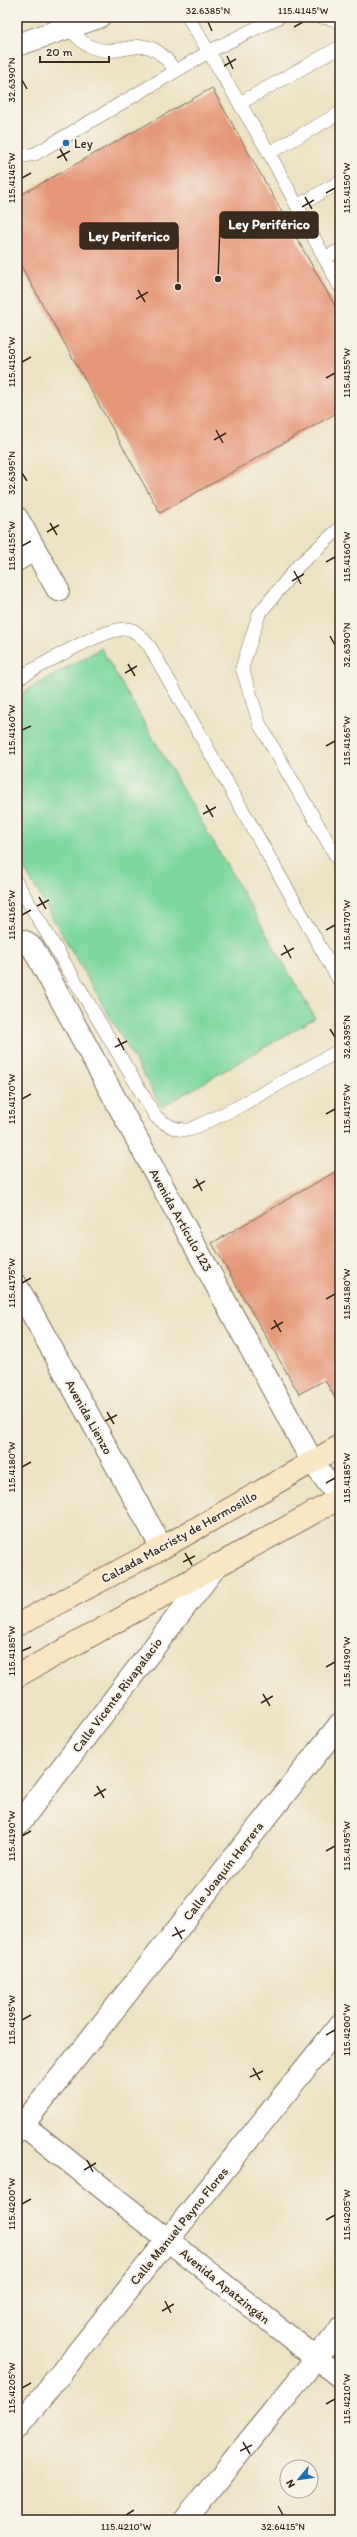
<svg xmlns="http://www.w3.org/2000/svg" width="357" height="2537" font-family="Itim,sans-serif">
<style>
.green{fill:#7ed79d;stroke:#5c805e}
.building{fill:#e59778}
.lines{fill:none;stroke-linecap:round;stroke-linejoin:round}
.lane-casing{stroke:#796b58;stroke-width:14}
.street-casing{stroke:#796b58;stroke-width:24}
.secondary-casing{stroke:#796b58;stroke-width:24}
.lane{stroke:#fff;stroke-width:13}
.street{stroke:#fff;stroke-width:22}
.secondary{stroke:#fbe6c4;stroke-width:22}
.ticks{fill:none;stroke:#3b2a1e;stroke-width:1.5}
.poi-dot{fill:#1f6fb2;stroke:#f7f3e8;stroke-width:1.5}
.labels{text-anchor:middle;dominant-baseline:central;stroke-width:3.5;stroke-linejoin:round;paint-order:stroke}
.poi-label{font-size:13px;fill:#3b2a1e;stroke:#f7f3e8;text-anchor:start}
.street-label{font-size:13px;fill:#3b2a1e;stroke:#f7f3e8}
.leader{fill:none;stroke:#3b2a1e;stroke-width:1.5}
.callout-dot{fill:#3b2a1e;stroke:#f7f3e8;stroke-width:1.5}
.callout{fill:#3b2a1e;stroke:#3b2a1e;stroke-width:1.5}
.callout-label{font-size:14px;text-anchor:middle;font-weight:bold;fill:#fff}
.neatline{fill:none;stroke:#3b2a1e;stroke-width:1.5}
.ticks-label{font-size:10px;text-anchor:middle;fill:#3b2a1e}
</style>
<rect width="100%" height="100%" fill="#f7f3e8"/>
<filter id="ink" filterUnits="userSpaceOnUse"><feTurbulence type="fractalNoise" baseFrequency=".025" numOctaves="2"/><feDisplacementMap in="SourceGraphic" scale="8" xChannelSelector="R" yChannelSelector="G"/><feConvolveMatrix kernelMatrix="1 2 1 2 8 2 1 2 1" color-interpolation-filters="sRGB"/></filter>
<filter id="wash" filterUnits="userSpaceOnUse"><feTurbulence type="fractalNoise" baseFrequency=".012" numOctaves="4" result="noise"/><feDisplacementMap in="SourceGraphic" scale="16" xChannelSelector="R" yChannelSelector="G"/><feGaussianBlur stdDeviation="0.9" result="paint"/><feColorMatrix in="noise" values="0 0 0 0 0 0 0 0 0 0 0 0 0 0 0 0 0 1.4 0 .05"/><feComposite in="paint" operator="in"/></filter>
<g filter="url(#wash)">
<rect width="100%" height="100%" fill="#ede3c4"/>
<polygon class="green" points="101,648 315,1018 162,1107 17,856 17,696"/>
<g id="blocks">
<g class="building">
<polygon points="212,88 340,315 340,411 160,513 17,259 17,197"/>
<polygon points="340,1169 340,1407 325,1380 299,1394 212,1243"/>
</g>
</g>
</g>
<g filter="url(#ink)">
<use href="#blocks" fill-opacity="0" stroke="#796b58" stroke-width="1"/>
<g class="lines">
<g class="lane-casing">
<g id="lane">
<polyline points="188,17 269,153 340,287"/>
<polyline points="321,17 334,19 340,23"/>
<path d="M68,28c7,6 14,15 21,18 37,17 55,-23 86,25"/>
<polyline points="240,103 340,47"/>
<polyline points="269,153 340,113"/>
<polyline points="17,157 35,154 210,51 279,17"/>
<polyline points="297,206 340,182"/>
<polyline points="324,258 340,250"/>
<polyline points="340,528 298,566 259,614 242,668 260,725 340,863"/>
<path d="M17,679c21,-11 95,-58 115,-49 7,3 13,12 18,17l190,335"/>
<path d="M17,883l139,234c10,8 21,14 33,13l47,-22 104,-58"/>
</g>
</g>
<g class="street-casing">
<g id="street">
<polyline points="17,45 99,17"/>
<polyline points="17,518 58,590"/>
<polyline points="17,560 34,550"/>
<polyline points="17,942 23,941 33,948 312,1461 340,1499"/>
<polyline points="17,1286 162,1548"/>
<polyline points="17,1826 217,1565"/>
<polyline points="17,2120 340,2377"/>
<polyline points="17,2132 340,1724"/>
<polyline points="17,2428 340,2025"/>
<polyline points="185,2520 340,2329"/>
</g>
</g>
<g class="secondary-casing">
<g id="secondary">
<polyline points="17,1625 162,1548 340,1446"/>
<polyline points="17,1676 340,1498"/>
</g>
</g>
<use href="#lane" class="lane"/>
<use href="#street" class="street"/>
<use href="#secondary" class="secondary"/>
</g>
</g>
<path class="ticks" d="M208,22l4,9M294,27l9,-5M227,56l6,13M224,66l12,-7M22,80l5,9M60,149l7,12M57,158l13,-7M22,178l9,-5M326,193l9,-5M305,197l7,12M302,207l12,-7M138,290l7,12M136,299l12,-7M22,362l9,-5M326,378l9,-5M216,430l7,13M214,440l12,-7M22,473l5,8M50,523l7,12M47,532l12,-7M22,546l9,-5M326,562l9,-5M294,571l7,13M292,581l12,-7M330,636l5,9M128,664l7,12M125,673l12,-7M22,730l9,-4M326,746l9,-5M206,805l7,12M203,814l13,-7M39,897l7,12M37,906l12,-6M22,915l9,-5M326,930l9,-5M284,945l7,13M281,955l13,-7M330,1029l5,8M118,1038l6,12M115,1047l12,-6M22,1099l9,-5M326,1114l9,-5M196,1179l6,12M193,1188l12,-7M22,1283l9,-5M326,1299l9,-5M274,1320l7,12M271,1329l12,-7M107,1412l7,12M105,1421l12,-6M22,1467l9,-5M326,1483l9,-5M185,1553l7,12M183,1562l12,-6M22,1651l9,-4M326,1667l9,-5M263,1694l7,12M261,1703l12,-7M97,1786l7,12M94,1796l12,-7M22,1836l9,-5M326,1851l9,-5M175,1927l7,12M172,1936l13,-6M22,2020l9,-5M326,2035l9,-5M253,2068l7,12M250,2077l13,-6M87,2160l6,12M84,2170l12,-7M22,2204l9,-5M326,2220l9,-5M165,2301l6,12M162,2311l12,-7M22,2388l9,-5M326,2404l9,-5M243,2442l7,12M240,2451l12,-6M278,2506l5,9M126,2515l8,-5"/>
<circle class="poi-dot" cx="66" cy="143" r="4"/>
<g class="labels">
<g class="poi-label">
<text x="74" y="143">Ley</text>
</g>
<g class="street-label">
<text transform="translate(181 1220) rotate(61)">Avenida Artículo 123</text>
<text transform="translate(89 1417) rotate(61)">Avenida Lienzo</text>
<text transform="translate(179 1537) rotate(-29)">Calzada Macristy de Hermosillo</text>
<text transform="translate(117 1695) rotate(-53)">Calle Vicente Rivapalacio</text>
<text transform="translate(223 1871) rotate(-52)">Calle Joaquín Herrera</text>
<text transform="translate(179 2226) rotate(-51)">Calle Manuel Payno Flores</text>
<text transform="translate(225 2286) rotate(39)">Avenida Apatzingán</text>
</g>
</g>
<path class="leader" d="M218 279L220 225M178 287L178 236"/>
<g class="callout-dot">
<circle cx="218" cy="279" r="4"/>
<circle cx="178" cy="287" r="4"/>
</g>
<g class="callout">
<rect x="220" y="212" width="98" height="26" rx="4"/>
<rect x="80" y="223" width="98" height="26" rx="4"/>
</g>
<g class="callout-label">
<text x="269" y="229">Ley Periférico</text>
<text x="129" y="241">Ley Periferico</text>
</g>
<rect width="357" height="2537" fill="none" stroke="#f7f3e8" stroke-width="44"/>
<g transform="translate(299 2479) rotate(241)"><circle r="19" fill="#f7f3e8" stroke="#aca397"/>
<path d="M0-3L7 15L0 10L-7 15Z" fill="#1f6fb2"/>
<text y="-6" font-size="11" font-weight="bold" text-anchor="middle" fill="#3b2a1e">N</text>
</g>
<path d="M40 56v6h69v-6" fill="none" stroke="#3b2a1e" stroke-width="2"/>
<text x="46" y="56" font-size="12" fill="#3b2a1e" stroke="#f7f3e8" stroke-width="3" paint-order="stroke">20 m</text>
<rect x="22" y="22" width="313" height="2493" class="neatline"/>
<g class="ticks-label">
<text x="208" y="14">32.6385°N</text>
<text x="303" y="14">115.4145°W</text>
<text transform="translate(11 80) rotate(-90)" y="4">32.6390°N</text>
<text transform="translate(11 178) rotate(-90)" y="4">115.4145°W</text>
<text transform="translate(346 188) rotate(-90)" y="4">115.4150°W</text>
<text transform="translate(11 362) rotate(-90)" y="4">115.4150°W</text>
<text transform="translate(346 373) rotate(-90)" y="4">115.4155°W</text>
<text transform="translate(11 473) rotate(-90)" y="4">32.6395°N</text>
<text transform="translate(11 546) rotate(-90)" y="4">115.4155°W</text>
<text transform="translate(346 557) rotate(-90)" y="4">115.4160°W</text>
<text transform="translate(346 645) rotate(-90)" y="4">32.6390°N</text>
<text transform="translate(11 730) rotate(-90)" y="4">115.4160°W</text>
<text transform="translate(346 741) rotate(-90)" y="4">115.4165°W</text>
<text transform="translate(11 915) rotate(-90)" y="4">115.4165°W</text>
<text transform="translate(346 925) rotate(-90)" y="4">115.4170°W</text>
<text transform="translate(346 1037) rotate(-90)" y="4">32.6395°N</text>
<text transform="translate(11 1099) rotate(-90)" y="4">115.4170°W</text>
<text transform="translate(346 1109) rotate(-90)" y="4">115.4175°W</text>
<text transform="translate(11 1283) rotate(-90)" y="4">115.4175°W</text>
<text transform="translate(346 1294) rotate(-90)" y="4">115.4180°W</text>
<text transform="translate(11 1467) rotate(-90)" y="4">115.4180°W</text>
<text transform="translate(346 1478) rotate(-90)" y="4">115.4185°W</text>
<text transform="translate(11 1651) rotate(-90)" y="4">115.4185°W</text>
<text transform="translate(346 1662) rotate(-90)" y="4">115.4190°W</text>
<text transform="translate(11 1836) rotate(-90)" y="4">115.4190°W</text>
<text transform="translate(346 1846) rotate(-90)" y="4">115.4195°W</text>
<text transform="translate(11 2020) rotate(-90)" y="4">115.4195°W</text>
<text transform="translate(346 2030) rotate(-90)" y="4">115.4200°W</text>
<text transform="translate(11 2204) rotate(-90)" y="4">115.4200°W</text>
<text transform="translate(346 2215) rotate(-90)" y="4">115.4205°W</text>
<text transform="translate(11 2388) rotate(-90)" y="4">115.4205°W</text>
<text transform="translate(346 2399) rotate(-90)" y="4">115.4210°W</text>
<text x="126" y="2530">115.4210°W</text>
<text x="283" y="2530">32.6415°N</text>
</g>
</svg>
